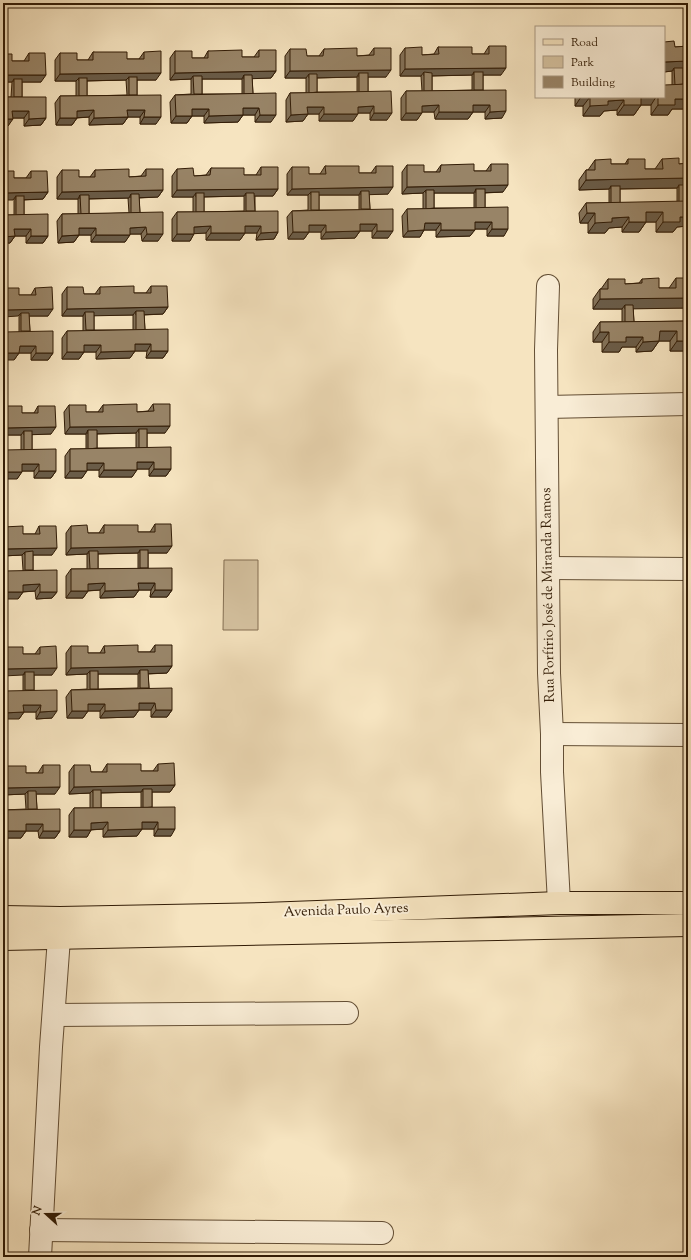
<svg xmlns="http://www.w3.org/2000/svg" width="691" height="1260" font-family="'Sorts Mill Goudy',serif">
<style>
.green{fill:#d5c2a0;stroke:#846f53}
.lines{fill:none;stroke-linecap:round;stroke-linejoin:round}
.minor-casing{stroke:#634e34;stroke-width:24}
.major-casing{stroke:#321c06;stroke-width:24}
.minor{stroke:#f9edd6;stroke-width:22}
.major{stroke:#f6e4c0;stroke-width:22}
.wall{fill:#837259;stroke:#321c06;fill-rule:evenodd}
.shaded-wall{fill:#6a5c48;stroke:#321c06}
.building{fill:#988467;stroke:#321c06}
.labels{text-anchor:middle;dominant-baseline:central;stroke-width:4;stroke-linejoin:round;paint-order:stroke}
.street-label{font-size:14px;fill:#321c06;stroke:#f9edd6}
</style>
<rect width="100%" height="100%" fill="#f6e4c0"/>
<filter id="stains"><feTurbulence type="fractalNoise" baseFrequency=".005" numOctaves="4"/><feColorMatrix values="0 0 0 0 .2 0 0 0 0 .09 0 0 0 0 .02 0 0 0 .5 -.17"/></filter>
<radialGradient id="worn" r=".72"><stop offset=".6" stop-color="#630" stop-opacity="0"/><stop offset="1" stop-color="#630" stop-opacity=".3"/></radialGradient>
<polygon class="green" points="224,560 258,560 258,630 223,630"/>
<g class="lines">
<g class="minor-casing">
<g id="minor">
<polyline points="548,286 546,350 549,673 552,734 552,772 559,903"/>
<polyline points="547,407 688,404"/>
<polyline points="549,568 688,569"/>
<polyline points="552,734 688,735"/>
<polyline points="54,1015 347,1013"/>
<polyline points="41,1230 382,1233"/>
<polyline points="40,1257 51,1047 59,938"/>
</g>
</g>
<g class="major-casing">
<g id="major">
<polyline points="3,917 60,918 264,914 559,903 688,903"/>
<polyline points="3,939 688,925"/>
</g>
</g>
<use href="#minor" class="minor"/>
<use href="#major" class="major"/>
</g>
<g class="wall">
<polygon points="664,42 675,47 688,46 688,71 683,71 683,84 688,84 688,114 685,114 685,109 672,109 668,115 651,115 651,105 641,105 634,115 617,115 617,110 604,111 600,116 583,116 583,106 575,106 575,97 664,97 672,85 672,71 664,72"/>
<path d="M489,46l12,29h-18v15l19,28 -17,1v-7h-12l-5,7h-33l-1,-7h-12l-5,8h-16v-22l5,-7h16l-1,-15h-21v-21l5,-7 17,7 12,-1 4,-7 34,7h12zM472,75v15l-40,1v-15z"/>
<path d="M374,48l12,29h-18v15l19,28h-17v-7h-12l-5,8h-34v-7h-11l-5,7 -17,1v-22l4,-7h16v-15h-21v-22l5,-7 17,7h12l5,-7 33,7 12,-1zM357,77v15h-40v-14z"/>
<path d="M259,50l17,21 -5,7h-19l1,16 18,28h-16v-7h-12l-5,7 -34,1v-7h-12l-5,7h-16l-1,-21 5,-7 16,-1v-15l-21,1v-22l5,-7 17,7h12l4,-7 34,6h12zM202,79h40v15h-40z"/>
<path d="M93,52l34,7h12l5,-7 12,28h-19v15l19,29h-16v-7h-12l-5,7 -34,1v-8l-12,1 -5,7h-16l-1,-22 5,-7h16v-15h-21v-21l5,-7 17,7h11zM126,80l1,15 -40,1v-15z"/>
<polygon points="29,53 41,82 22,82 22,97 46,118 41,125 24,126 24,118 12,118 8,126 3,126 3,97 11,97 12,82 3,82 3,54 12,61 24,61"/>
<path d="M628,159l17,10h10l7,-10 17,5 9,-1v63l-11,1 -4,5h-17v-10h-10l-7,10h-17v-5l-13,1 -4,5h-17v-10h-8l-1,-10 7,-10h23v-14l-30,1v-10l7,-10h2l7,-10 16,4h14zM677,188v14l-57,1v-14z"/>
<path d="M491,164l12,28 -18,1v15l19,28h-17v-7h-12l-5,7 -34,1v-7h-12l-4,7h-17l-1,-21 5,-7h16v-16l-21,1v-22l5,-7 17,7h12l5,-7 33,6h12zM434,193h40v15h-40z"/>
<path d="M325,166l34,7h12l5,-7 12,28h-19l1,15 18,29h-16v-7h-12l-5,7 -34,1v-7h-12l-5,7h-16l-1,-22 5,-6 16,-1v-15h-21v-21l5,-7 17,7h11zM319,195h40v15h-40z"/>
<path d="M261,167l17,22 -5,7h-18v15l23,21 -4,7 -18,1 1,-7h-12l-5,7h-34v-7h-12l-4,8h-18v-22l5,-7h16v-15h-21v-21l5,-7 17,7 12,-1 5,-7 33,7h12zM244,196v15l-40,1v-15z"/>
<path d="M146,169l17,21 -5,7 -19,1 1,15 18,28h-16l-1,-7h-11l-5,8h-34v-7h-12l-5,7 -16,1 -1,-22 5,-7h16v-15h-21v-22l5,-7 17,7h11l5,-7 34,7 12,-1zM128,198l1,15 -40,1v-15z"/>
<polygon points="31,171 48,192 43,199 24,200 24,215 48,236 43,243 26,243 26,236 15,236 10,243 3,243 3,215 14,215 14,178 26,178"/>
<polygon points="676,278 688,308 633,308 634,322 688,321 686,351 670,351 670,341 659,341 652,351 636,352 636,347 622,347 619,352 602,352 602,342 593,342 593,332 600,322 622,322 622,309 593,309 593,299 600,289 601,289 608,279 625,284 639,283 642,279 659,288 669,288"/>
<path d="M151,286l17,21 -5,7 -19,1 1,15 23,21 -5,7h-17l1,-7h-12l-5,7 -34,1v-7h-12l-5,7h-17v-21l5,-7h16v-15h-21v-22l5,-7 17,7h11l5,-7 34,6h12zM94,315h39v15h-39z"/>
<polygon points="35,288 48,316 29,316 30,331 53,353 48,360 31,360 31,353 19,353 14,360 19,331 19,295 31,295"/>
<path d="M153,404l12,29h-18v15l24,21 -5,7h-17v-7h-12l-5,8h-33v-7h-12l-5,8h-17v-22l5,-7h16v-15h-21l-1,-22 5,-7 17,7h12l5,-7 34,7 11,-1zM136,433v15h-39v-14z"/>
<polygon points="38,406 51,434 32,434 32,450 56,471 51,478 34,478 34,471 22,471 17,479 21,450 21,435 3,435 22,413 34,413"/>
<path d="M155,524l12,29h-19v15l24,22 -5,7h-17l1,-7h-12l-5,7 -34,1v-8l-12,1 -5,7h-17v-22l5,-7h16v-15l-21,1v-22l5,-7 17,7h11l5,-8 34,7h12zM138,553v16h-40v-15z"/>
<polygon points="39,526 52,555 33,555 33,570 57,592 52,598 36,599 35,591 23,592 18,599 23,570 22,555 3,556 3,527 23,534 35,534"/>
<path d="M155,645l17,21 -5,7 -19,1 1,14 23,22 -5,7h-16v-7h-12l-5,7 -34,1v-7h-12l-5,7h-16l-1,-21 5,-7 16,-1v-15l-21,1v-22l5,-7 17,7h12l4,-7 34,6h12zM98,674h40v14l-40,1z"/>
<polygon points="40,647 52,675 34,675 34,690 52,718 36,719 36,712 24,712 19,719 23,690 23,654 35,654"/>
<path d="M107,764l34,7h12l5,-7 17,21 -5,7h-18v15l19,29h-17v-7h-12l-5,7 -34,1v-8l-12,1 -4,7h-18v-22l5,-7h16v-15l-21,1v-22l5,-7 17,7h11zM141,792v16h-40v-15z"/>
<polygon points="43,765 55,794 36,794 37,809 60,831 55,838 39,838 38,831 26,831 21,838 3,838 3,810 26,809 25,794 3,795 3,766 26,773 38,773"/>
</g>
<g class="shaded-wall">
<polygon points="3,3 10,3 8,6 3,6"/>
<polygon points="26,3 43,3 41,6 24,6"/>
<polygon points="57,3 74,3 72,5 55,5"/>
<polygon points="91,3 124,3 123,4 89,5"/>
<polygon points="140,3 157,3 156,4 139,4"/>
<polygon points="688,61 688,71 674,71 674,68 672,71 664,72 664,62"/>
<polygon points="506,68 501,75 474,75 474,72 472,75 424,76 424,72 421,76 400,76 405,69"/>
<polygon points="391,70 386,77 359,77 359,73 357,77 309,78 309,74 306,78 285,78 290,71"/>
<polygon points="276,71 271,78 244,79 244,75 242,79 194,79 193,76 191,79 170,80 175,73"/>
<polygon points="161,73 156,80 129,80 129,77 126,80 79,81 79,78 76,81 55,81 60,74"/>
<polygon points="3,75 46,75 41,82 14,82 14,79 12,82 3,82"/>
<polygon points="581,97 590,97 583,106 575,106"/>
<polygon points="640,97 656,97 651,105 641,105 634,115 617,115 624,105"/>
<polygon points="675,99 688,99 688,105 685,109 672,109 668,115 651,115 658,105"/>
<polygon points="624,100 617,110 604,111 600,116 583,116 590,106 608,101"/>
<polygon points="439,105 434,112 418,112 422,106"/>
<polygon points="473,105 490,105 485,112 468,112"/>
<polygon points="374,106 370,113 353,113 358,107"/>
<polygon points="307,107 324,107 319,114 302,114"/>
<polygon points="243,108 259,108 255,115 238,115"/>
<polygon points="192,109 209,109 204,116 187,116"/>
<polygon points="94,110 89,117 72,118 77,111"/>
<polygon points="127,110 145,110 140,117 123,117"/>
<polygon points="688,110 688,114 685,114"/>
<polygon points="12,111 29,111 24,118 7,118"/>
<polygon points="506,111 502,118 485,119 490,112"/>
<polygon points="439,112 473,112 468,119 435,119"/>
<polygon points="374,113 392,113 387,120 370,120"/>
<polygon points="406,113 422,113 417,120 401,120"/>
<polygon points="308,114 303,121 286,122 291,115"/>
<polygon points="324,114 358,114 353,121 319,121"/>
<polygon points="243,115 238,122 204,123 209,116"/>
<polygon points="260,115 276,115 271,122 255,122"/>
<polygon points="176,116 192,116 187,123 171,123"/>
<polygon points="128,117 123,124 89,125 94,118"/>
<polygon points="144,117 161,117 156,124 140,124"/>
<polygon points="46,118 41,125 24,126 29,119"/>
<polygon points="60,118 77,118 72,125 56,125"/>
<polygon points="3,119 13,119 8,126 3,126"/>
<polygon points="688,178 688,188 679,188 679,185 677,188 611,189 611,186 609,189 579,190 586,180"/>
<polygon points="508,185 503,192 476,193 476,189 474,193 426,193 426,190 423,193 402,194 407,187"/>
<polygon points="393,187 388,194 361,195 361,191 359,195 311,195 311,192 308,195 287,195 292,189"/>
<polygon points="278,189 273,196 246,196 246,193 244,196 196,197 196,193 193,197 172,197 177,190"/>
<polygon points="163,190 158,197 131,198 131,194 129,198 80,199 80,195 78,199 57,199 62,192"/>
<polygon points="48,192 43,199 16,200 16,196 13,200 3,200 3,193"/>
<polygon points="646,212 663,212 656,222 639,222"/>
<polygon points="587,213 595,213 588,223 580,223"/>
<polygon points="629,217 622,227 609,228 605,233 588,233 595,223 612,218"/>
<polygon points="680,217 688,217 688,226 677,227 673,232 656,232 663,222"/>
<polygon points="475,222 492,222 487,229 470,229"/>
<polygon points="629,222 646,222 639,232 622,232"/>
<polygon points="425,223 441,223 436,230 420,230"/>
<polygon points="360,224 377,224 372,231 355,231"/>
<polygon points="309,225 326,225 321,232 305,232"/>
<polygon points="211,226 206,233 189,234 194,227"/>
<polygon points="245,226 261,226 257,233 240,233"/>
<polygon points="146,227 141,234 125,234 130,228"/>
<polygon points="79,228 96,228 91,235 74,235"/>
<polygon points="14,229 31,229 26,236 9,236"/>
<polygon points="492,229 508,229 504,236 487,236"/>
<polygon points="424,230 420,237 403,237 408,231"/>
<polygon points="441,230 475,230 470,236 436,237"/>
<polygon points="360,231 355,238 321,239 326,232"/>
<polygon points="377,231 393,231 388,238 372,238"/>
<polygon points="278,232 274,239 256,240 261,233"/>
<polygon points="293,232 309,232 304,239 288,239"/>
<polygon points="211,233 245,233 240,240 206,240"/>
<polygon points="147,234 163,234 158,241 142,241"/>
<polygon points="177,234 194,234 190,241 172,241"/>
<polygon points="79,235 74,242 58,243 62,236"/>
<polygon points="96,235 130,235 125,242 91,242"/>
<polygon points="15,236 10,243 3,243 3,237"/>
<polygon points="31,236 48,236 43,243 26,243"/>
<polygon points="688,298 688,308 625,309 625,305 622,309 593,309 600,299"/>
<polygon points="168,307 163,314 136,315 136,311 133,315 86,316 85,312 83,316 62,316 67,309"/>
<polygon points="53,309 48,316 21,316 21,313 18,316 3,317 3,310"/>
<polygon points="660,331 677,331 670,341 653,341"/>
<polygon points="600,332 609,332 602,342 593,342"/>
<polygon points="626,337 643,337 636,347 622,347 619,352 602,352 609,342"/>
<polygon points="659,341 652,351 636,352 643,342"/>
<polygon points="677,341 688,341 688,348 686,351 670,351"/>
<polygon points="135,344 151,344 147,351 130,351"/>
<polygon points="84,345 101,345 96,352 79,352"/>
<polygon points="20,346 36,346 31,353 15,353"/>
<polygon points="135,351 130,358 96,359 101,352"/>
<polygon points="151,351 168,351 163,358 146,358"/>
<polygon points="67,352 84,352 79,359 62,359"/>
<polygon points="3,353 19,353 14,360 3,360"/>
<polygon points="36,353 53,353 48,360 31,360"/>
<polygon points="170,426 165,433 139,433 139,429 136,433 88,434 88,430 86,434 65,434 70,427"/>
<polygon points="56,427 51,434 24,435 24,431 21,435 3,435 3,428"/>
<polygon points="137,462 154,462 149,469 132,469"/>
<polygon points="87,463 104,463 99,470 82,470"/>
<polygon points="22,464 39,464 34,471 17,471"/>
<polygon points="154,469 171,469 166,476 149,476"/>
<polygon points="104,470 137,470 132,477 99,477"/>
<polygon points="39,471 56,471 51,478 34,478"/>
<polygon points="70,471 87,471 82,478 65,478"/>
<polygon points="3,472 22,472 17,479 3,479"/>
<polygon points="172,546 167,553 140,553 140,550 138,553 89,554 89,551 87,554 66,555 71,548"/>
<polygon points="57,548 52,555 25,555 25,552 22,555 3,556 3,549"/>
<polygon points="105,583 100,590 83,591 88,584"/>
<polygon points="138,583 155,583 151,590 133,590"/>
<polygon points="40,584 35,591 19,592 23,585"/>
<polygon points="139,590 134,597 100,598 105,591"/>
<polygon points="155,590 172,590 167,597 150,597"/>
<polygon points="71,591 88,591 83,598 66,598"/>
<polygon points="3,592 23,592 18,599 3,599"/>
<polygon points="40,592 57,592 52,598 36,599"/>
<polygon points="172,666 167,673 140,674 140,670 138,674 90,674 90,671 87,674 66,675 71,668"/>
<polygon points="57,668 52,675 25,675 25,672 23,675 3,676 3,669"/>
<polygon points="139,703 155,703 151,710 134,710"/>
<polygon points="88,704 105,704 100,711 84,711"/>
<polygon points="23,705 41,705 36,712 19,712"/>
<polygon points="139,710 134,717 100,718 105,711"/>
<polygon points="156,710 172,710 167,717 151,717"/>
<polygon points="57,711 52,718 36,719 40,712"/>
<polygon points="72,711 88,711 83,718 67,718"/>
<polygon points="24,712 19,719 3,719 3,713"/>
<polygon points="175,785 170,792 143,792 143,789 141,792 93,793 93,790 90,793 69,794 74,787"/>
<polygon points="60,787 55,794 28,794 28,791 25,794 3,795 3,788"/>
<polygon points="108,822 103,829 86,830 91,823"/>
<polygon points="142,822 158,822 154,829 137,829"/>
<polygon points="26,824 43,824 38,831 22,831"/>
<polygon points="142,829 137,836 103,837 108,830"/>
<polygon points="158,829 175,829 171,836 154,836"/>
<polygon points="74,830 91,830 87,837 69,837"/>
<polygon points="3,831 26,831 21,838 3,838"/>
<polygon points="43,831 60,831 55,838 39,838"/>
</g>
<g class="building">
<polygon points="674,41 675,47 688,46 688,61 664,62 664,42"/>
<polygon points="489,46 506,46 506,68 405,69 405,48 422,47 422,55 439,54 438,47 472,47 472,54 489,54"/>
<polygon points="357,48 357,56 374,55 374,48 391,48 391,70 290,71 290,49 306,49 307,56 323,56 324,49"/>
<polygon points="242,50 242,57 259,57 259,50 276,50 276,71 175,73 175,51 192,51 192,58 208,58 208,51"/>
<polygon points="161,51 161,73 60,74 60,53 77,53 77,60 93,60 93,52 127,52 127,59 144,59 144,52"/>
<polygon points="29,53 45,53 46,75 3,75 3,54 12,54 12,61 29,61"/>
<polygon points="674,68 683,68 683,84 675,85"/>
<polygon points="424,72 432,73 432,91 424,91"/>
<rect x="474" y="72" width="9" height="18"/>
<rect x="359" y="73" width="9" height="19"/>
<polygon points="309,74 317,74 317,92 309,93"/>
<polygon points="244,75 252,75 253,94 244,94"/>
<polygon points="193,76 202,76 202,94 194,94"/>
<rect x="129" y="77" width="8" height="18"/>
<rect x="79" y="78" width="8" height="18"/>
<rect x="14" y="79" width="8" height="18"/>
<polygon points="688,84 688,99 675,99 675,105 658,105 658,97 664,97 664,85"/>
<polygon points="506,90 506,111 490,112 490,105 473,105 473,112 439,112 439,105 422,106 422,113 406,113 406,91"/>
<polygon points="391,91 392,113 374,113 374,106 358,107 358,114 324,114 324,107 307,107 308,114 291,115 290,93"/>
<polygon points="276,93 276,115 260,115 259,108 243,108 243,115 209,116 209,109 192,109 192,116 176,116 175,95"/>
<polygon points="161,95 161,117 144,117 145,110 127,110 128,117 94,118 94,110 77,111 77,118 60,118 60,96"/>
<polygon points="3,97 46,97 46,118 29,119 29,111 12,111 13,119 3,119"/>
<polygon points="590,97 641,97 641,105 624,105 624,100 608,101 608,105 590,106"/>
<polygon points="679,158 679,164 688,163 688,178 586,180 586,170 595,170 595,160 611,159 611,164 628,164 628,159 645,159 645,169 663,169 662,159"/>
<polygon points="474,164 474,171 491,171 491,164 508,164 508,185 407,187 407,165 424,165 424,172 440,172 441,165"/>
<polygon points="325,166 359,166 359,173 376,173 376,166 393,166 393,187 292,189 292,167 309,167 309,174 326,174"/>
<polygon points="261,167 278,167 278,189 177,190 177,169 193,168 194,176 210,175 211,168 244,168 244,175 261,175"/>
<polygon points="129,169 129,177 146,176 146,169 163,169 163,190 62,192 62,170 79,170 79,177 95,177 95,170"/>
<polygon points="3,171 14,171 14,178 31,178 31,171 47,171 48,192 3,193"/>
<rect x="679" y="185" width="9" height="17"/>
<rect x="611" y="186" width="9" height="17"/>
<rect x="476" y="189" width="9" height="19"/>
<polygon points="426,190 434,190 434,208 426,209"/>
<polygon points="361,191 369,191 370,209 361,209"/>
<rect x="311" y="192" width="8" height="18"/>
<rect x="196" y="193" width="8" height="19"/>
<polygon points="246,193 254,193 255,211 246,211"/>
<polygon points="131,194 139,194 140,213 131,213"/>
<polygon points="80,195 89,195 89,214 81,214"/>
<rect x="16" y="196" width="8" height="19"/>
<polygon points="688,201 688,217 680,217 680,222 663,222 663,212 646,212 646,222 629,222 629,217 612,218 612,222 595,223 595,213 587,213 586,203"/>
<polygon points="508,207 508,229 492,229 492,222 475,222 475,230 441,230 441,223 425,223 424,230 408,231 407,209"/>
<polygon points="393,209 393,231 377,231 377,224 360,224 360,231 326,232 326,225 309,225 309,232 293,232 292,211"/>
<polygon points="278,211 278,232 261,233 261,226 245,226 245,233 211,233 211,226 194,227 194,234 177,234 177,212"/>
<polygon points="163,212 163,234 147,234 146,227 130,228 130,235 96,235 96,228 79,228 79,235 62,236 62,214"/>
<polygon points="48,214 48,236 31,236 31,229 14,229 15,236 3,237 3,215"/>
<polygon points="659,278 659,288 676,288 676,278 688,278 688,298 600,299 600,289 608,289 608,279 625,279 625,284 642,283 642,279"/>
<polygon points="134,286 134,293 151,293 151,286 167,286 168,307 67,309 67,287 83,287 84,294 100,294 100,287"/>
<polygon points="52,287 53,309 3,310 3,288 19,288 19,295 36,295 35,288"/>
<polygon points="625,305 633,305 634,322 625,322"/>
<polygon points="136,311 144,311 145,330 136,330"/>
<polygon points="85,312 94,312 94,330 86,330"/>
<polygon points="21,313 29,313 30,331 21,331"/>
<polygon points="688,321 688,341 677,341 677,331 660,331 659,341 643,342 643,337 626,337 626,342 609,342 609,332 600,332 600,322"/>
<polygon points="168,329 168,351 151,351 151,344 135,344 135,351 101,352 101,345 84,345 84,352 67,352 67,331"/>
<polygon points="53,331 53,353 36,353 36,346 20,346 19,353 3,353 3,332"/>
<polygon points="137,404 137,412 154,411 153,404 170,404 170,426 70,427 69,405 86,405 86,412 103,412 103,405"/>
<polygon points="3,406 22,406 22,413 38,413 38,406 55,406 56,427 3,428"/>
<rect x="139" y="429" width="8" height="19"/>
<polygon points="88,430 97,430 97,448 88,449"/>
<rect x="24" y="431" width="8" height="19"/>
<polygon points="171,447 171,469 154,469 154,462 137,462 137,470 104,470 104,463 87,463 87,471 70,471 70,449"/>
<polygon points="56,449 56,471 39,471 39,464 22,464 22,472 3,472 3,450"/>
<polygon points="155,524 171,524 172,546 71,548 71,526 87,525 88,533 104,533 104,525 138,525 138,532 155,532"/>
<polygon points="23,526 23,534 40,534 39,526 56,526 57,548 3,549 3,527"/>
<rect x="140" y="550" width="8" height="18"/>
<polygon points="33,551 33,570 25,570 25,552"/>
<polygon points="89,551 98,551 98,569 90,569"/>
<polygon points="172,568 172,590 155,590 155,583 138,583 139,590 105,591 105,583 88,584 88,591 71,591 71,569"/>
<polygon points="57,570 57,592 40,592 40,584 23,585 23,592 3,592 3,571"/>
<polygon points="138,645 138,652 155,652 155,645 172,645 172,666 71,668 71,646 88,646 88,653 105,653 104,646"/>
<polygon points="56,646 57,668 3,669 3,647 23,647 23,654 40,654 40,647"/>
<polygon points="140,670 148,670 149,688 140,688"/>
<rect x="90" y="671" width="8" height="18"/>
<rect x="25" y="672" width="9" height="18"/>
<polygon points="172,688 172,710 156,710 155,703 139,703 139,710 105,711 105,704 88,704 88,711 72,711 71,690"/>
<polygon points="57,690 57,711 40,712 41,705 23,705 24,712 3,713 3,691"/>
<polygon points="174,763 175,785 74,787 74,765 90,765 91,772 107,772 107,764 141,764 141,771 158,771 158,764"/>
<polygon points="43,765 60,765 60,787 3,788 3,766 26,766 26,773 43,773"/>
<polygon points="143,789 152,789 152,807 143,808"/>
<rect x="93" y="790" width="8" height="18"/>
<polygon points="28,791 36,791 37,809 28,809"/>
<polygon points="175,807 175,829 158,829 158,822 142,822 142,829 108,830 108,822 91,823 91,830 74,830 74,808"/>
<polygon points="60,809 60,831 43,831 43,824 26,824 26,831 3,831 3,810"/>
</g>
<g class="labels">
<g class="street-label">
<text transform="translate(549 595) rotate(-91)">Rua Porfírio José de Miranda Ramos</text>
<text transform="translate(346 911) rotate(-2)">Avenida Paulo Ayres</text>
</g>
</g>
<rect width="691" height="1260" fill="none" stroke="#f6e4c0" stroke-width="16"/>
<rect x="4" y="4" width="683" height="1252" fill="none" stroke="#321c06" stroke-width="2"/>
<rect x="8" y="8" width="675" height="1244" fill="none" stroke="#321c06"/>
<rect x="535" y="26" width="130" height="72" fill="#f9edd6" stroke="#a99983"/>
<rect x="543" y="39" width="20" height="6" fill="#f6e4c0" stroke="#a99983"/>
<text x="571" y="46" font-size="12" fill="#321c06">Road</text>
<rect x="543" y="56" width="20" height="12" fill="#d5c2a0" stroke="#a99983"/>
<text x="571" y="66" font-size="12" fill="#321c06">Park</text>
<rect x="543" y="76" width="20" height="12" fill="#988467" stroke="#a99983"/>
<text x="571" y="86" font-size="12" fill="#321c06">Building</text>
<g transform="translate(46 1214) rotate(291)" stroke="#f9edd6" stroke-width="3" paint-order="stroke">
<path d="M0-3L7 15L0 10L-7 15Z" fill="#321c06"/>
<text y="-6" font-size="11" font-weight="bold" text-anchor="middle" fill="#321c06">N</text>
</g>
<rect width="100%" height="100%" filter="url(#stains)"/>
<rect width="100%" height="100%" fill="url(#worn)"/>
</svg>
